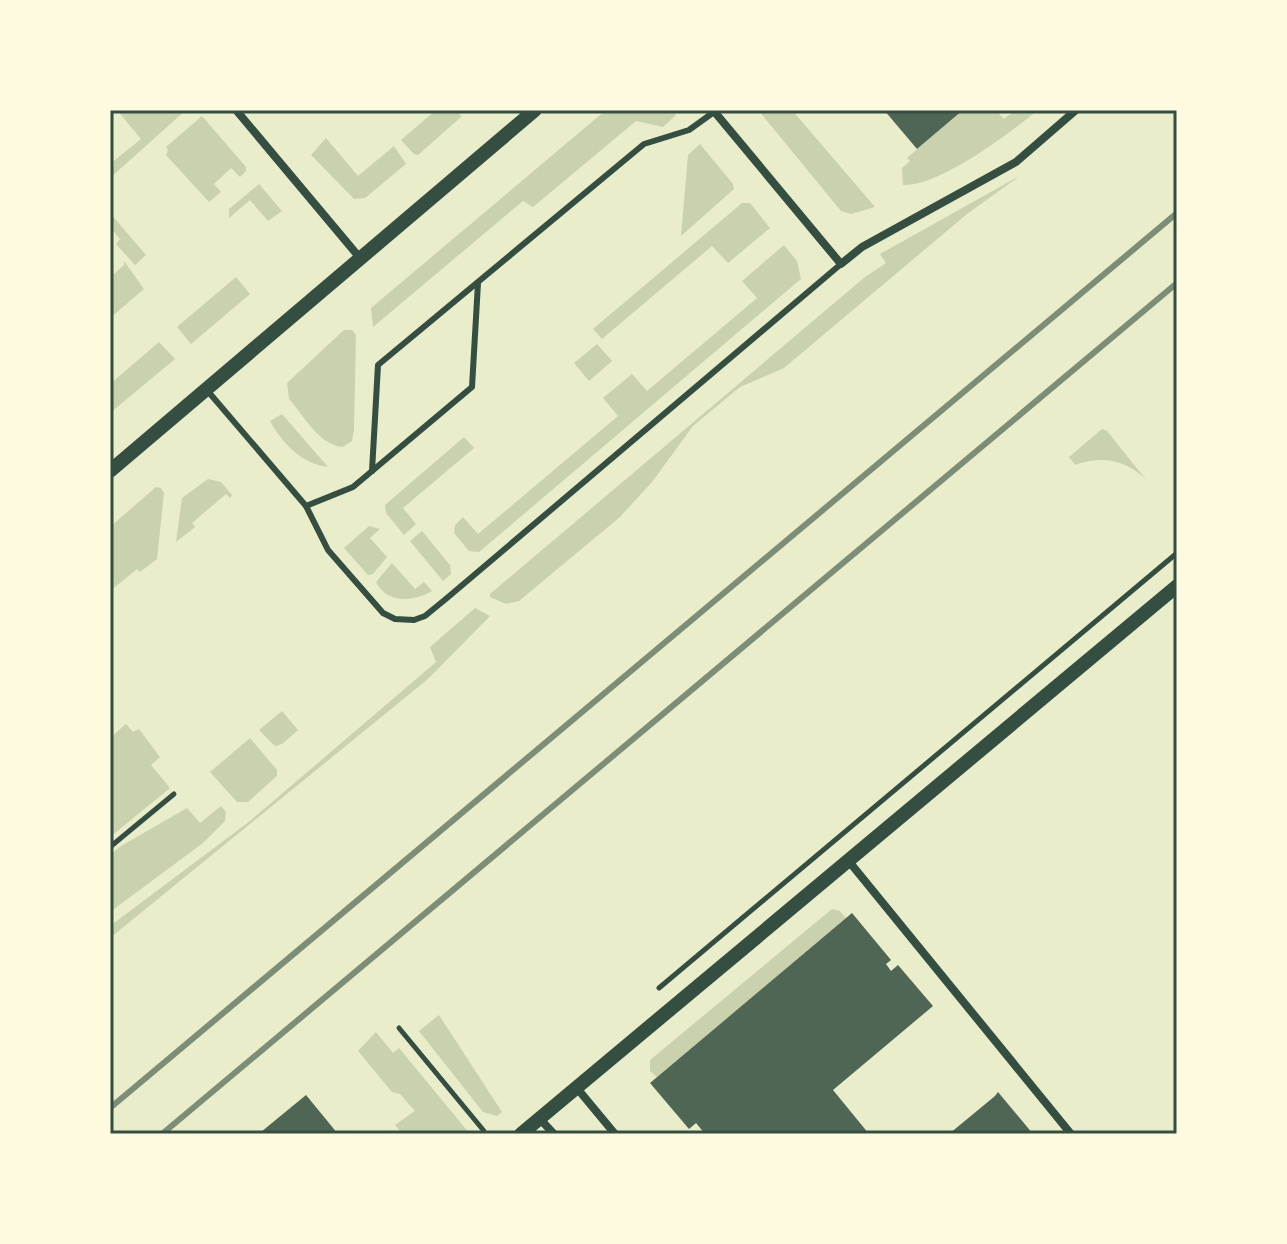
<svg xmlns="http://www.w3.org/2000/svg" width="1287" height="1244" font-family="Karla,sans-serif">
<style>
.green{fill:#cad2ad}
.building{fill:#4f6655}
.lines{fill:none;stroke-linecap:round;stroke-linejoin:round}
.path{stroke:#344e41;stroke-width:5}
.service{stroke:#344e41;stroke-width:6}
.minor{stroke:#344e41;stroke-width:8}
.tertiary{stroke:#344e41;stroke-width:14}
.rail{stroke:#7c8e77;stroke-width:6}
.neatline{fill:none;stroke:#344e41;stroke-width:3}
</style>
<rect width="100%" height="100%" fill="#e9edc9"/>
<g class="green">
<polygon points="117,110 186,110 110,178 110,164 141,139"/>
<polygon points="436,110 459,110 461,117 418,155 414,154 401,140"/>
<polygon points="606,110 671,110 676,115 663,127 636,121 533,207 523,201 373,327 371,308"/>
<polygon points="758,110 792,110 875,207 851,214 841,211"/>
<path d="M963,110h33l8,9 11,-9h23c-28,23 -99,77 -135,75l-1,-17 8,-7 -3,-3z"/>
<polygon points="202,116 246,167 246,171 240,177 231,168 214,184 221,192 209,202 166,155 168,150 166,147"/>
<polygon points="326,138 358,176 394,146 406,164 365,198 354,199 311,155"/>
<polygon points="700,144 733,184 734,189 681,236 688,155"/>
<polygon points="1021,175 967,214 784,368 740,387 717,406 693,426 652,482 620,517 519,601 506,604 490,597 490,594 865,277 886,263 880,254"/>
<polygon points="259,184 282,211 268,221 250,200 229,218 229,209"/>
<polygon points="742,203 750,203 770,228 728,263 712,246 602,339 593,329"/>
<polygon points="110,213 146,255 135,265 116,244 120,239 110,227"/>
<polygon points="784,245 797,261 801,279 479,552 469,551 454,533 455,525 463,517 478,534 618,416 603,398 632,374 647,391 757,298 742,281"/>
<polygon points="124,261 144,289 110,318 110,270 114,274 124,265"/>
<polygon points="236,277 250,294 191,344 177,327"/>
<path d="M344,330h8l4,5 -2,95 -2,11 -9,6c-23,-1 -40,-32 -54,-48l-2,-16z"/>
<polygon points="159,342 175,359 110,413 110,384"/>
<polygon points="597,344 612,361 589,381 574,363"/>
<path d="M282,414l46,53c-26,-3 -46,-24 -58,-46z"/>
<path d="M1102,429l5,2 40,50c-19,-21 -45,-26 -72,-16l-6,-8z"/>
<polygon points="464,437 474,448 403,508 416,524 404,535 386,513 385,505"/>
<polygon points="208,479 221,482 232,495 230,498 226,494 192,523 195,527 176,542 182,498"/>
<polygon points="156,487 161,488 164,493 157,559 140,572 137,569 110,591 110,527"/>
<polygon points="369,526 380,529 370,538 387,557 373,574 368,575 344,548"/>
<polygon points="422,531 450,565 451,574 443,581 410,541"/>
<path d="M392,563l23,26 9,-7 8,9c-19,11 -45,13 -56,-9z"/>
<polygon points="475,608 490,616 428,679 110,938 110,926 250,821 436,662 430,647"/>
<polygon points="282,711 298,730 282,744 275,746 259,730"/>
<polygon points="126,724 133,732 139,729 160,757 151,765 170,788 110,837 110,738"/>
<polygon points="250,738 277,770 277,776 248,802 237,802 210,772"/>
<polygon points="221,806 226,812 225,821 203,843 110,912 110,855 121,846 187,808 200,823"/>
<polygon points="832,909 840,911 846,918 657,1077 650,1071 650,1060"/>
<polygon points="439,1015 502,1112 497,1116 483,1112 419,1031"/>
<polygon points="376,1032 393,1053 399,1048 470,1134 402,1134 395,1125 415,1111 400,1094 392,1092 358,1051"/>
</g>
<g class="building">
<polygon points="884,110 963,110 917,149"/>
<polygon points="852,913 891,960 886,964 891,971 898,965 933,1006 833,1090 869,1134 705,1134 696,1123 689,1129 650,1083"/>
<polygon points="998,1092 1033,1134 949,1134 995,1096"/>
<polygon points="306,1095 338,1134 263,1134 261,1132"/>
</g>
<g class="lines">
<g class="path">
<polyline points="110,847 174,794"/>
<polyline points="659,988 1177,553"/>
<polyline points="399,1028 484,1131"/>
</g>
<g class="service">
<polyline points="206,389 306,506 328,550 383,613 395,619 414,620 425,616 447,598 841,264"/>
<polyline points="372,471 378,365 644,144 689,130 714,112"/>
<polyline points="306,506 353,487 472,387 478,283"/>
</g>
<g class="minor">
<polyline points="236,110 360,258"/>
<polyline points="713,110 841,264 862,247 1016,162 1076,110"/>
<polyline points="847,859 1071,1134"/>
<polyline points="576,1087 615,1134"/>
<polyline points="539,1118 554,1134"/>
</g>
<g class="tertiary">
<polyline points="110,471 535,110"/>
<polyline points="521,1134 1177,586"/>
</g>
<g class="rail">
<polyline points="110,1108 1177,213"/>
<polyline points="162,1134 1177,283"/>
</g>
</g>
<rect width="1287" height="1244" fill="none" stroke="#fefae0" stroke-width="224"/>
<rect x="112" y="112" width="1063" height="1020" class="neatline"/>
</svg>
